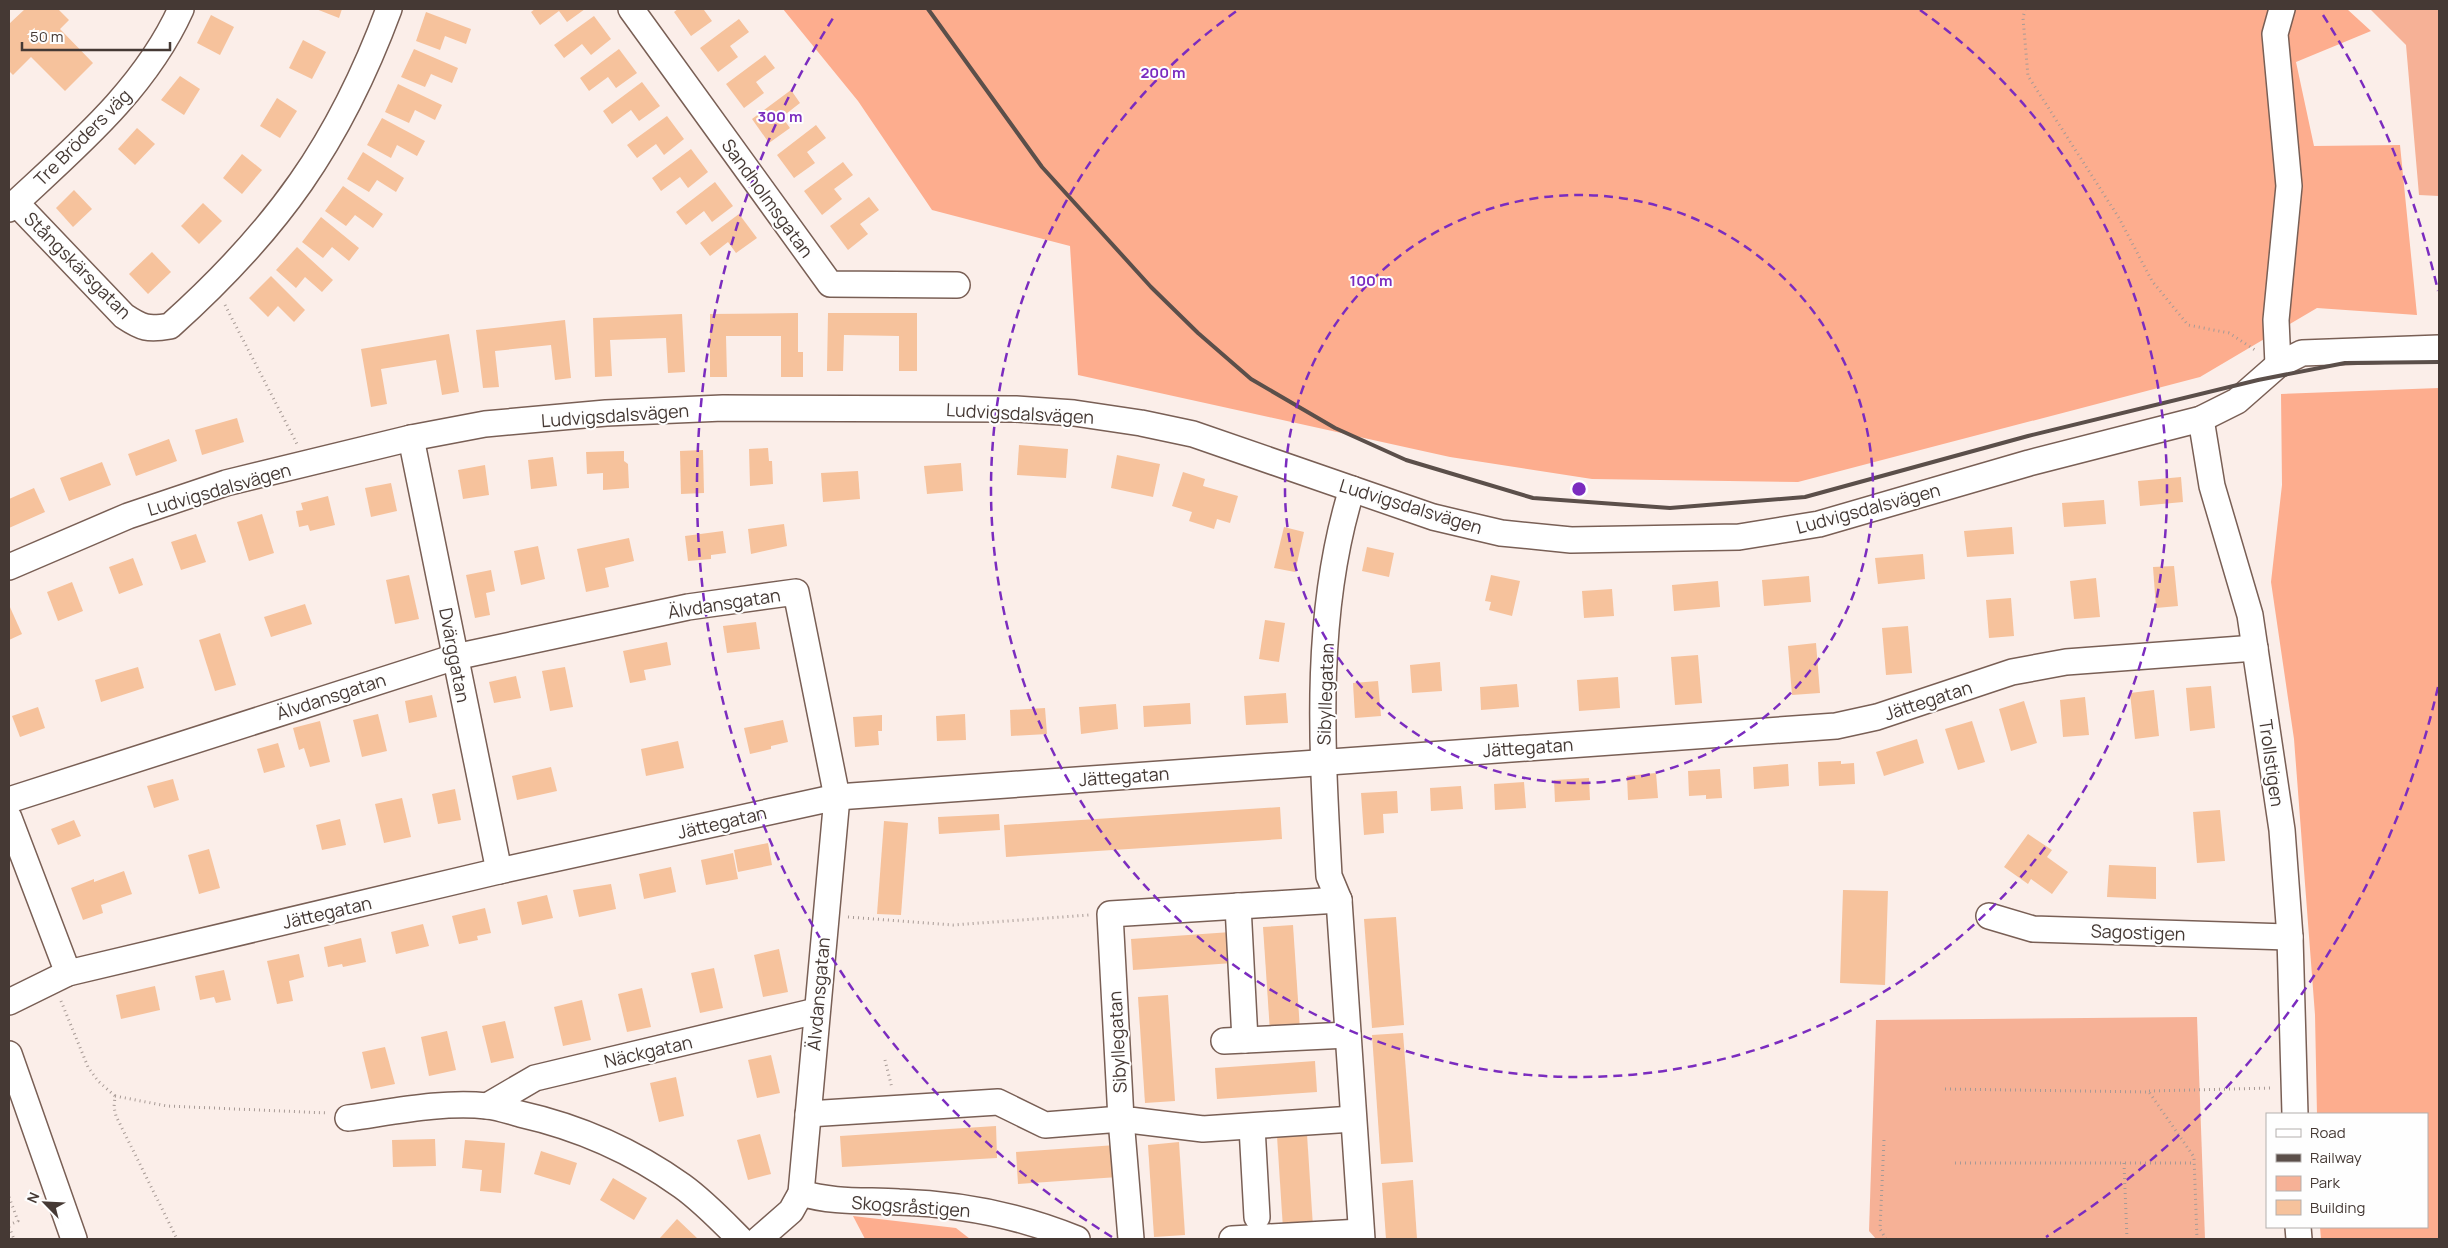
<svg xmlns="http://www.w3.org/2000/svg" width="2448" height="1248" font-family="Manrope,sans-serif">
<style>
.green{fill:#f6b196}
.forest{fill:#fdad8e}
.building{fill:#f6c29c}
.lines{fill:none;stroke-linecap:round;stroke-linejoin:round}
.minor-casing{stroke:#795f55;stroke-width:28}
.path{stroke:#a79a95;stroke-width:3;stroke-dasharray:1 4;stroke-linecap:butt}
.minor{stroke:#fff;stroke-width:25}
.rail{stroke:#5b4f4a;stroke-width:4}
.ring{fill:none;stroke:#7b2cbf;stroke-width:2.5;stroke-dasharray:9 6}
.labels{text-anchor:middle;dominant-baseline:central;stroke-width:4;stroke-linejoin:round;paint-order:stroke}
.street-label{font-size:18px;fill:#453934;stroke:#fefefe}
.centre{fill:#7b2cbf;stroke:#fefefe;stroke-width:2.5}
.ring-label{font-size:15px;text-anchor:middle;font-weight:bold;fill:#7b2cbf;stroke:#fefefe;stroke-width:4;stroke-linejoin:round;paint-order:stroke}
</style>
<rect width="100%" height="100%" fill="#fbeee9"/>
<g class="green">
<polygon points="2370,9 2439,9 2439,196 2419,195 2406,45"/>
<polygon points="2197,1017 2205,1239 1876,1239 1869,1231 1876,1020"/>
</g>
<g class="forest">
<polygon points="783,9 2347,9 2371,31 2296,62 2314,146 2400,145 2417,315 2317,308 2200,377 1798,482 1592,479 1450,457 1078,375 1070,246 932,210 858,101"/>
<polygon points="2439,388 2439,1239 2321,1239 2320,1227 2427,1227 2427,1114 2317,1114 2315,1015 2294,739 2271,582 2282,485 2281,394"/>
<polygon points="853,1216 956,1228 970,1239 865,1239"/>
</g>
<g class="building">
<polygon points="25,9 58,9 69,20 60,29 93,63 65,91 31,57 13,75 9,71 9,24"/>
<polygon points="316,9 342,9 339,18"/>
<polygon points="535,9 585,9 567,22 559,11 540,25 531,12"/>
<polygon points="678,9 705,9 704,10 712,21 691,36 674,12"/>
<polygon points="426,12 471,29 466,44 445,36 440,50 416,41"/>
<polygon points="211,15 234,27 220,55 197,43"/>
<polygon points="594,16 611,39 591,55 582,44 564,58 554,45"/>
<polygon points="739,19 749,32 730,46 738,57 718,72 700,48"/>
<polygon points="303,40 326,52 312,79 289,68"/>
<polygon points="414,49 458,68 452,83 431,74 425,87 401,77"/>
<polygon points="619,49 637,73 616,88 608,77 589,91 580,78"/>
<polygon points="765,55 775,68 756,82 764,93 744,108 726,84"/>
<polygon points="180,76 200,89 184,115 161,100"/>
<polygon points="642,82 660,106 639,121 631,110 612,124 603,111"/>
<polygon points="398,84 442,105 435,120 415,110 409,123 385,112"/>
<polygon points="791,90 800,103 782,117 790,128 769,143 752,119"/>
<polygon points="277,98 297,111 280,138 260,126"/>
<polygon points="667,116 684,139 664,155 656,144 637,158 627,145"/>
<polygon points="382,118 425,141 417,156 397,145 391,158 367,145"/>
<polygon points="816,125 826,138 807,152 815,163 794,178 777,155"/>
<polygon points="137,128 155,144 135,165 118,149"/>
<polygon points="691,149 708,172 688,188 680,177 661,191 652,178"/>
<polygon points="363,152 404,178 396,192 377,180 369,192 347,179"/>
<polygon points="242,154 262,170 242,194 223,178"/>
<polygon points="843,162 853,175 834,189 842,199 822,215 804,191"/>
<polygon points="715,182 733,206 712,222 704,211 686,225 676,212"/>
<polygon points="343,186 383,214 373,228 355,215 346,226 325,211"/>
<polygon points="74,190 92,209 73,227 56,208"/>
<polygon points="869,197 879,210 860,224 868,234 848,250 830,226"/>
<polygon points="203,203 222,221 199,244 181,226"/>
<polygon points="739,214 757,238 736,253 728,242 710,256 700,243"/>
<polygon points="321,217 359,248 349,261 332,247 323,258 302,242"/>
<polygon points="297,247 333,280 322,292 305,277 296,288 276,270"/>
<polygon points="152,252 171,272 148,294 129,274"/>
<polygon points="271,276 305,310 294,322 278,306 268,317 249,298"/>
<polygon points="798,313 798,352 803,352 803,377 781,377 781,336 726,336 727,377 710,377 710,314"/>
<polygon points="828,313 917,313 917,371 899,371 899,336 844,335 843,371 827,371"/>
<polygon points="682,314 685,372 668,373 666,338 610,340 612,376 595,377 593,318"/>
<polygon points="565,320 571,378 555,380 551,345 495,351 499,387 483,388 476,330"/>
<polygon points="449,334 459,392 442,395 436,360 381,369 387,404 371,407 361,349"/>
<polygon points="237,418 244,442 202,455 195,430"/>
<polygon points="169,439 177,461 136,476 128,454"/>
<polygon points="1019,445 1068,449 1066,478 1017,475"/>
<polygon points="768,448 769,461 772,461 773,484 750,486 749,449"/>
<polygon points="703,450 704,493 681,494 680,451"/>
<polygon points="624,451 624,461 628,464 629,488 603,490 603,473 587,474 586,452"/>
<polygon points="1117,455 1160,464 1153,497 1111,488"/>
<polygon points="553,457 557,486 531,489 528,460"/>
<polygon points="102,462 111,485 69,501 60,478"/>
<polygon points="961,463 963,491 927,494 924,466"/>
<polygon points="485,465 489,495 463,499 458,470"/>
<polygon points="858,471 860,499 823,502 821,473"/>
<polygon points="1183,472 1205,479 1203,486 1238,496 1230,523 1217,519 1214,529 1189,521 1192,512 1172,506"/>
<polygon points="2181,477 2183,502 2140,506 2138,481"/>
<polygon points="391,483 397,511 371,517 365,488"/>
<polygon points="34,488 45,512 9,528 9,499"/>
<polygon points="328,496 335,525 310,531 308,525 299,527 296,511 303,510 301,503"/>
<polygon points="2104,500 2106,524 2064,527 2062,503"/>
<polygon points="262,514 274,553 249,561 237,522"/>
<polygon points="784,524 787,546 751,554 748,529"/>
<polygon points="1284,527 1304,532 1295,572 1274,568"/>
<polygon points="2012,527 2014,554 1967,557 1964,531"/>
<polygon points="723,531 726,553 711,555 711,559 688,561 685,536"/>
<polygon points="196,534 206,562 181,570 171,542"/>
<polygon points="629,538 634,561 605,568 609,587 586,592 577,549"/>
<polygon points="538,546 545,579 521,585 514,551"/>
<polygon points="1367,547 1394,553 1389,577 1362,571"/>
<polygon points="1923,554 1925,579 1878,584 1875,558"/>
<polygon points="133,558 143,585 119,594 109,567"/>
<polygon points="2174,566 2178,606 2156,608 2153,567"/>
<polygon points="491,570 495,591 486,593 490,615 475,618 466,575"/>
<polygon points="409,575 419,619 395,624 386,580"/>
<polygon points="1491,575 1520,581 1512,616 1489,610 1491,602 1485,601"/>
<polygon points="1809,576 1811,602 1764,606 1762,580"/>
<polygon points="2096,578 2100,617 2074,619 2070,581"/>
<polygon points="1718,581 1720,607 1674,611 1672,585"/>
<polygon points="72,582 83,611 58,621 47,592"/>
<polygon points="1612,589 1614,616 1584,618 1582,591"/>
<polygon points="2011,598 2014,636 1989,638 1986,600"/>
<polygon points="305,604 312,624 271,637 264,617"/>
<polygon points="9,605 22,634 9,640"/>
<polygon points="1265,620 1285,623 1279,662 1259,659"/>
<polygon points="756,622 760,649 727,653 723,626"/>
<polygon points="1908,626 1912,673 1886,675 1882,628"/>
<polygon points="220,633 236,685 215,691 199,640"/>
<polygon points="667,642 671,665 644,670 646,680 630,683 623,651"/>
<polygon points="1816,643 1820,693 1792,695 1788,646"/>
<polygon points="1698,655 1702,703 1675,705 1671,657"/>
<polygon points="1440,662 1442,691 1412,693 1410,665"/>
<polygon points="138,667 144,688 101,702 95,680"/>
<polygon points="565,667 573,707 550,711 542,671"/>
<polygon points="516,676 521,698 494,703 489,682"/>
<polygon points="1618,677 1620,708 1579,711 1577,680"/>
<polygon points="1378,681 1381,716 1355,718 1353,683"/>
<polygon points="1517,684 1519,707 1481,710 1480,687"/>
<polygon points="2211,686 2215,728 2190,731 2186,688"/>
<polygon points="2154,690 2159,736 2135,739 2130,693"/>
<polygon points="1286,693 1288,723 1246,725 1244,696"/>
<polygon points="432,695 437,717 409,723 405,701"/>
<polygon points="2085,697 2089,735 2063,737 2060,700"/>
<polygon points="2024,701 2037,743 2011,751 1999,709"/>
<polygon points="1190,703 1191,724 1144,727 1143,706"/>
<polygon points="1116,704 1118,729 1081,734 1079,707"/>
<polygon points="38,707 45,728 20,737 12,716"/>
<polygon points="1045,708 1047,734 1011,736 1010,710"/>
<polygon points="378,714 387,751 362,757 353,720"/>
<polygon points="965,714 966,740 937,741 936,716"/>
<polygon points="882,715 882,731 878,731 879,745 855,747 853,717"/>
<polygon points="783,720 788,742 771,746 771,749 750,754 744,728"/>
<polygon points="320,721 330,762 310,767 304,748 299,750 293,728"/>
<polygon points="1972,721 1985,762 1958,770 1945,729"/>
<polygon points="1917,739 1924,763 1884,776 1876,752"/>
<polygon points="678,741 684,768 646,776 641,749"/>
<polygon points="278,743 285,767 264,773 257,749"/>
<polygon points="1841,761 1841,764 1854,763 1855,784 1819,786 1818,762"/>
<polygon points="1788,764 1789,786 1754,789 1753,767"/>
<polygon points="551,767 557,791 517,800 512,776"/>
<polygon points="1720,769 1722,798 1706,799 1706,795 1689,796 1688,771"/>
<polygon points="1656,773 1658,798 1628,800 1627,776"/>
<polygon points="1589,778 1590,800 1555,802 1554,780"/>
<polygon points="173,779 179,800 154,808 147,786"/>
<polygon points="1524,782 1526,808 1495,810 1494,784"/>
<polygon points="1461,786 1463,809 1431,811 1430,788"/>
<polygon points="455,789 461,820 438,824 432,794"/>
<polygon points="1397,791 1398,813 1383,814 1384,833 1364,835 1361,793"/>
<polygon points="402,798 411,837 384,843 375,804"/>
<polygon points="1280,807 1282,839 1006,857 1004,825"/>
<polygon points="2220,810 2225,861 2197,863 2193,812"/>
<polygon points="999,814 1000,830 939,834 938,817"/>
<polygon points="340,819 346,845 322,850 316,825"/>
<polygon points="74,820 81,836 58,845 51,829"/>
<polygon points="884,821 908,823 901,915 877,914"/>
<polygon points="2028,834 2052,850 2047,857 2068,872 2052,894 2031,879 2028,884 2004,867"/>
<polygon points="768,843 772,865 738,872 734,850"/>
<polygon points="209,849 220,888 199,894 188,855"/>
<polygon points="733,853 738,879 706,885 701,860"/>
<polygon points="2109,865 2156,867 2156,899 2107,897"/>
<polygon points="671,867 676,892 644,899 639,874"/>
<polygon points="124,871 132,894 101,905 103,913 83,920 71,888 94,879 94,882"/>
<polygon points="611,884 616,909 579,917 573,890"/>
<polygon points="1843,890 1888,891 1885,985 1840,983"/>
<polygon points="547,895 553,918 522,925 517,902"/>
<polygon points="485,908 491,933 477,936 478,940 459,944 452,916"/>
<polygon points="1396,917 1404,1025 1372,1028 1364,919"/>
<polygon points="423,924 429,946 396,954 391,932"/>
<polygon points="1293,925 1300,1030 1270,1032 1263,927"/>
<polygon points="1231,932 1233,963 1133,970 1131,939"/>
<polygon points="361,938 366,962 343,967 342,964 328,967 324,947"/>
<polygon points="779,949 788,992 763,997 754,955"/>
<polygon points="299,954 304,977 289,981 293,1001 277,1004 267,961"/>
<polygon points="714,968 723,1008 700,1013 691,973"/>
<polygon points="224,970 231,1000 216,1003 214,997 200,1000 195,976"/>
<polygon points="155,986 160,1010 121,1019 116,995"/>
<polygon points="642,988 651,1027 627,1032 618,994"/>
<polygon points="1168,995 1175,1101 1145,1103 1138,997"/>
<polygon points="582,1000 591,1040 563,1046 554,1007"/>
<polygon points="505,1021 514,1058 491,1063 482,1026"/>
<polygon points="447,1031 456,1070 429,1076 421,1037"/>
<polygon points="1403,1033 1413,1162 1381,1164 1372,1035"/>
<polygon points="385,1047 395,1084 371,1089 362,1052"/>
<polygon points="771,1055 780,1093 757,1098 748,1060"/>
<polygon points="1315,1061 1317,1092 1217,1099 1215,1068"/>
<polygon points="676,1077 684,1116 659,1122 650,1083"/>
<polygon points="996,1126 997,1158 842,1167 840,1136"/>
<polygon points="760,1134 771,1174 748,1180 737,1140"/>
<polygon points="1307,1134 1313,1227 1283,1229 1277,1136"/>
<polygon points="435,1139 436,1166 393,1167 392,1140"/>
<polygon points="465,1140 505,1143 501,1193 480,1191 482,1170 462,1168"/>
<polygon points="1179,1142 1185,1235 1154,1237 1148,1145"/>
<polygon points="1116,1145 1118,1177 1018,1184 1016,1152"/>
<polygon points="541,1151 577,1163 570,1185 534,1174"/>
<polygon points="613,1178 647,1198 634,1220 600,1200"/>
<polygon points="1413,1180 1417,1239 1386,1239 1382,1183"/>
<polygon points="677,1219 698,1239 661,1239 660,1238"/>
</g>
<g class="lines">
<g class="minor-casing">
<g id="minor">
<polyline points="631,9 830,284 957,285"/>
<path d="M16,203l108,113c18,12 24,14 46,10 107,-96 169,-182 219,-317"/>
<path d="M9,209c64,-60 135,-118 172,-200"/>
<polyline points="2278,365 2276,320 2289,186 2275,34 2282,9"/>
<polyline points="2201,419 2212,486 2250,615 2282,830 2290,937 2295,1114"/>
<polyline points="411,438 499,871"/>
<path d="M1352,489c-39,125 -30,258 -23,387l10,24 23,339"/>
<polyline points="9,567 128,516 226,483 411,438 485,424 606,413 723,408 1016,409 1074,413 1141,423 1193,434 1433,517 1501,533 1571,540 1739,537 1819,524 2029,463 2201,419 2237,401 2278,365 2302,353 2439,348"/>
<polyline points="9,800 455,657 688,607 796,592 837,797 801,1193 791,1211 759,1239"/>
<polyline points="9,818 68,973"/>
<polyline points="1339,900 1110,914 1121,1119 1203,1129 1353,1119"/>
<polyline points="1238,906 1245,1040"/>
<polyline points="1989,916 2033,929 2290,937"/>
<polyline points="9,1002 68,973 499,871 837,797 1836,726 1877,717 2012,672 2066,662 2255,648"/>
<polyline points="1224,1041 1348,1035"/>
<polyline points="9,1054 74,1239"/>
<polyline points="487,1106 535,1078 816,1011"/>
<polyline points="808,1114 998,1102 1045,1125 1121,1119 1131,1239"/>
<path d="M348,1118c44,-6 95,-17 139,-12 11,1 22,5 33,8 58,13 113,37 162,72 21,15 40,35 58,53"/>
<polyline points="1252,1127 1257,1217"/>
<path d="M801,1193c33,10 65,7 98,9 61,2 122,14 178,37"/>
<polyline points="2298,1227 2299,1239"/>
<polyline points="1232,1239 1361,1232"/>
</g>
</g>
<g class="path">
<polyline points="2025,9 2023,18 2028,76 2119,218 2152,281 2188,325 2229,333 2255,350"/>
<polyline points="225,305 297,444"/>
<polyline points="848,917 953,925 1089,915"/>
<polyline points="61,1001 88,1067 98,1081 115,1096 114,1107 116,1116 177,1239"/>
<polyline points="885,1060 892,1088"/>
<polyline points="1945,1089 2149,1092 2194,1157 2197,1239"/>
<polyline points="2149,1091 2273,1088"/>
<polyline points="115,1096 167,1106 328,1113"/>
<polyline points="1884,1140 1880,1229 1886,1239"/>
<polyline points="1955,1163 2194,1163"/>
<polyline points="2124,1163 2127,1239"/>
<polyline points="9,1197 18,1221 9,1225"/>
<polyline points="9,1227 14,1239"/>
</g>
<use href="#minor" class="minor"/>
<polyline class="rail" points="928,9 1042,167 1151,287 1198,333 1251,379 1335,428 1406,460 1533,498 1670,508 1805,497 2028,436 2258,380 2345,363 2439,362"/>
</g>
<g class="ring">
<circle cx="1579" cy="489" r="294"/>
<path d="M1920 10A588 588 0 1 1 1238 10"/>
<path d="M2438 687A882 882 0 0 1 2046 1237M1112 1237A882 882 0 0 1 835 15M2323 15A882 882 0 0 1 2438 291"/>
</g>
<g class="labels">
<g class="street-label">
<text transform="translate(82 137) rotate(-45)">Tre Bröders väg</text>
<text transform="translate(768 198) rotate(54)">Sandholmsgatan</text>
<text transform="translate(78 265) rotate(45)">Stångskärsgatan</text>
<text transform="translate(1020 413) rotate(3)">Ludvigsdalsvägen</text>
<text transform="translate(615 415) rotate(-4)">Ludvigsdalsvägen</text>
<text transform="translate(219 489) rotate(-16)">Ludvigsdalsvägen</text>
<text transform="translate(1411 506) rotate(17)">Ludvigsdalsvägen</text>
<text transform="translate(1868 508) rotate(-15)">Ludvigsdalsvägen</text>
<text transform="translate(724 603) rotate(-9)">Älvdansgatan</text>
<text transform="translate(455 655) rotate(79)">Dvärggatan</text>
<text transform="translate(1325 694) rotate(-88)">Sibyllegatan</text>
<text transform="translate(331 696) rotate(-18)">Älvdansgatan</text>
<text transform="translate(1928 700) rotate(-18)">Jättegatan</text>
<text transform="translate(1528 747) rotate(-4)">Jättegatan</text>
<text transform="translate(2272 763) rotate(82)">Trollstigen</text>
<text transform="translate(1124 776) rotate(-4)">Jättegatan</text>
<text transform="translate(722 822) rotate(-13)">Jättegatan</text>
<text transform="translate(327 912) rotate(-13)">Jättegatan</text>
<text transform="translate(2138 932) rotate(2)">Sagostigen</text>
<text transform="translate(818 994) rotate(-85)">Älvdansgatan</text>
<text transform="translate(1117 1042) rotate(-93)">Sibyllegatan</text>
<text transform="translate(648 1051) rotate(-13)">Näckgatan</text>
<text transform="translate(911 1206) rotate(4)">Skogsråstigen</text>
</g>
</g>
<circle cx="1579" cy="489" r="8" class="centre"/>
<g class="ring-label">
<text x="1163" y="78">200 m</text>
<text x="780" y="122">300 m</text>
<text x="1371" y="286">100 m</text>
</g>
<rect width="2448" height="1248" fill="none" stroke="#453934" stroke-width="20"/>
<rect x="2266" y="1113" width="162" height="115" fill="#fefefe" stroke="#b4afad"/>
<rect x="2276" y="1129" width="25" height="8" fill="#ffffff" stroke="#b4afad"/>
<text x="2310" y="1138" font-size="15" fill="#453934">Road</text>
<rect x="2276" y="1154" width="25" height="8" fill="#5b4f4a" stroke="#b4afad"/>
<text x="2310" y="1163" font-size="15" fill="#453934">Railway</text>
<rect x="2276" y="1176" width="25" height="15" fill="#f6b196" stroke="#b4afad"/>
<text x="2310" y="1188" font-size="15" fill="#453934">Park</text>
<rect x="2276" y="1200" width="25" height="15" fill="#f6c29c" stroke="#b4afad"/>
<text x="2310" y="1213" font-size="15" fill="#453934">Building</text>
<g transform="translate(45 1203) rotate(294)" stroke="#fefefe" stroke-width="4" paint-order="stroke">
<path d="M0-4L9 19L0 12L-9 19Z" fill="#453934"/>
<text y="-8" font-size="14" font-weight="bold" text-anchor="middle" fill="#453934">N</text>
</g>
<path d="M22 42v8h148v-8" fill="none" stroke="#453934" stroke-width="2.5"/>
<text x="30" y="42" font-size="15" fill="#453934" stroke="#fefefe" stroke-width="4" paint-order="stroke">50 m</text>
</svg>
